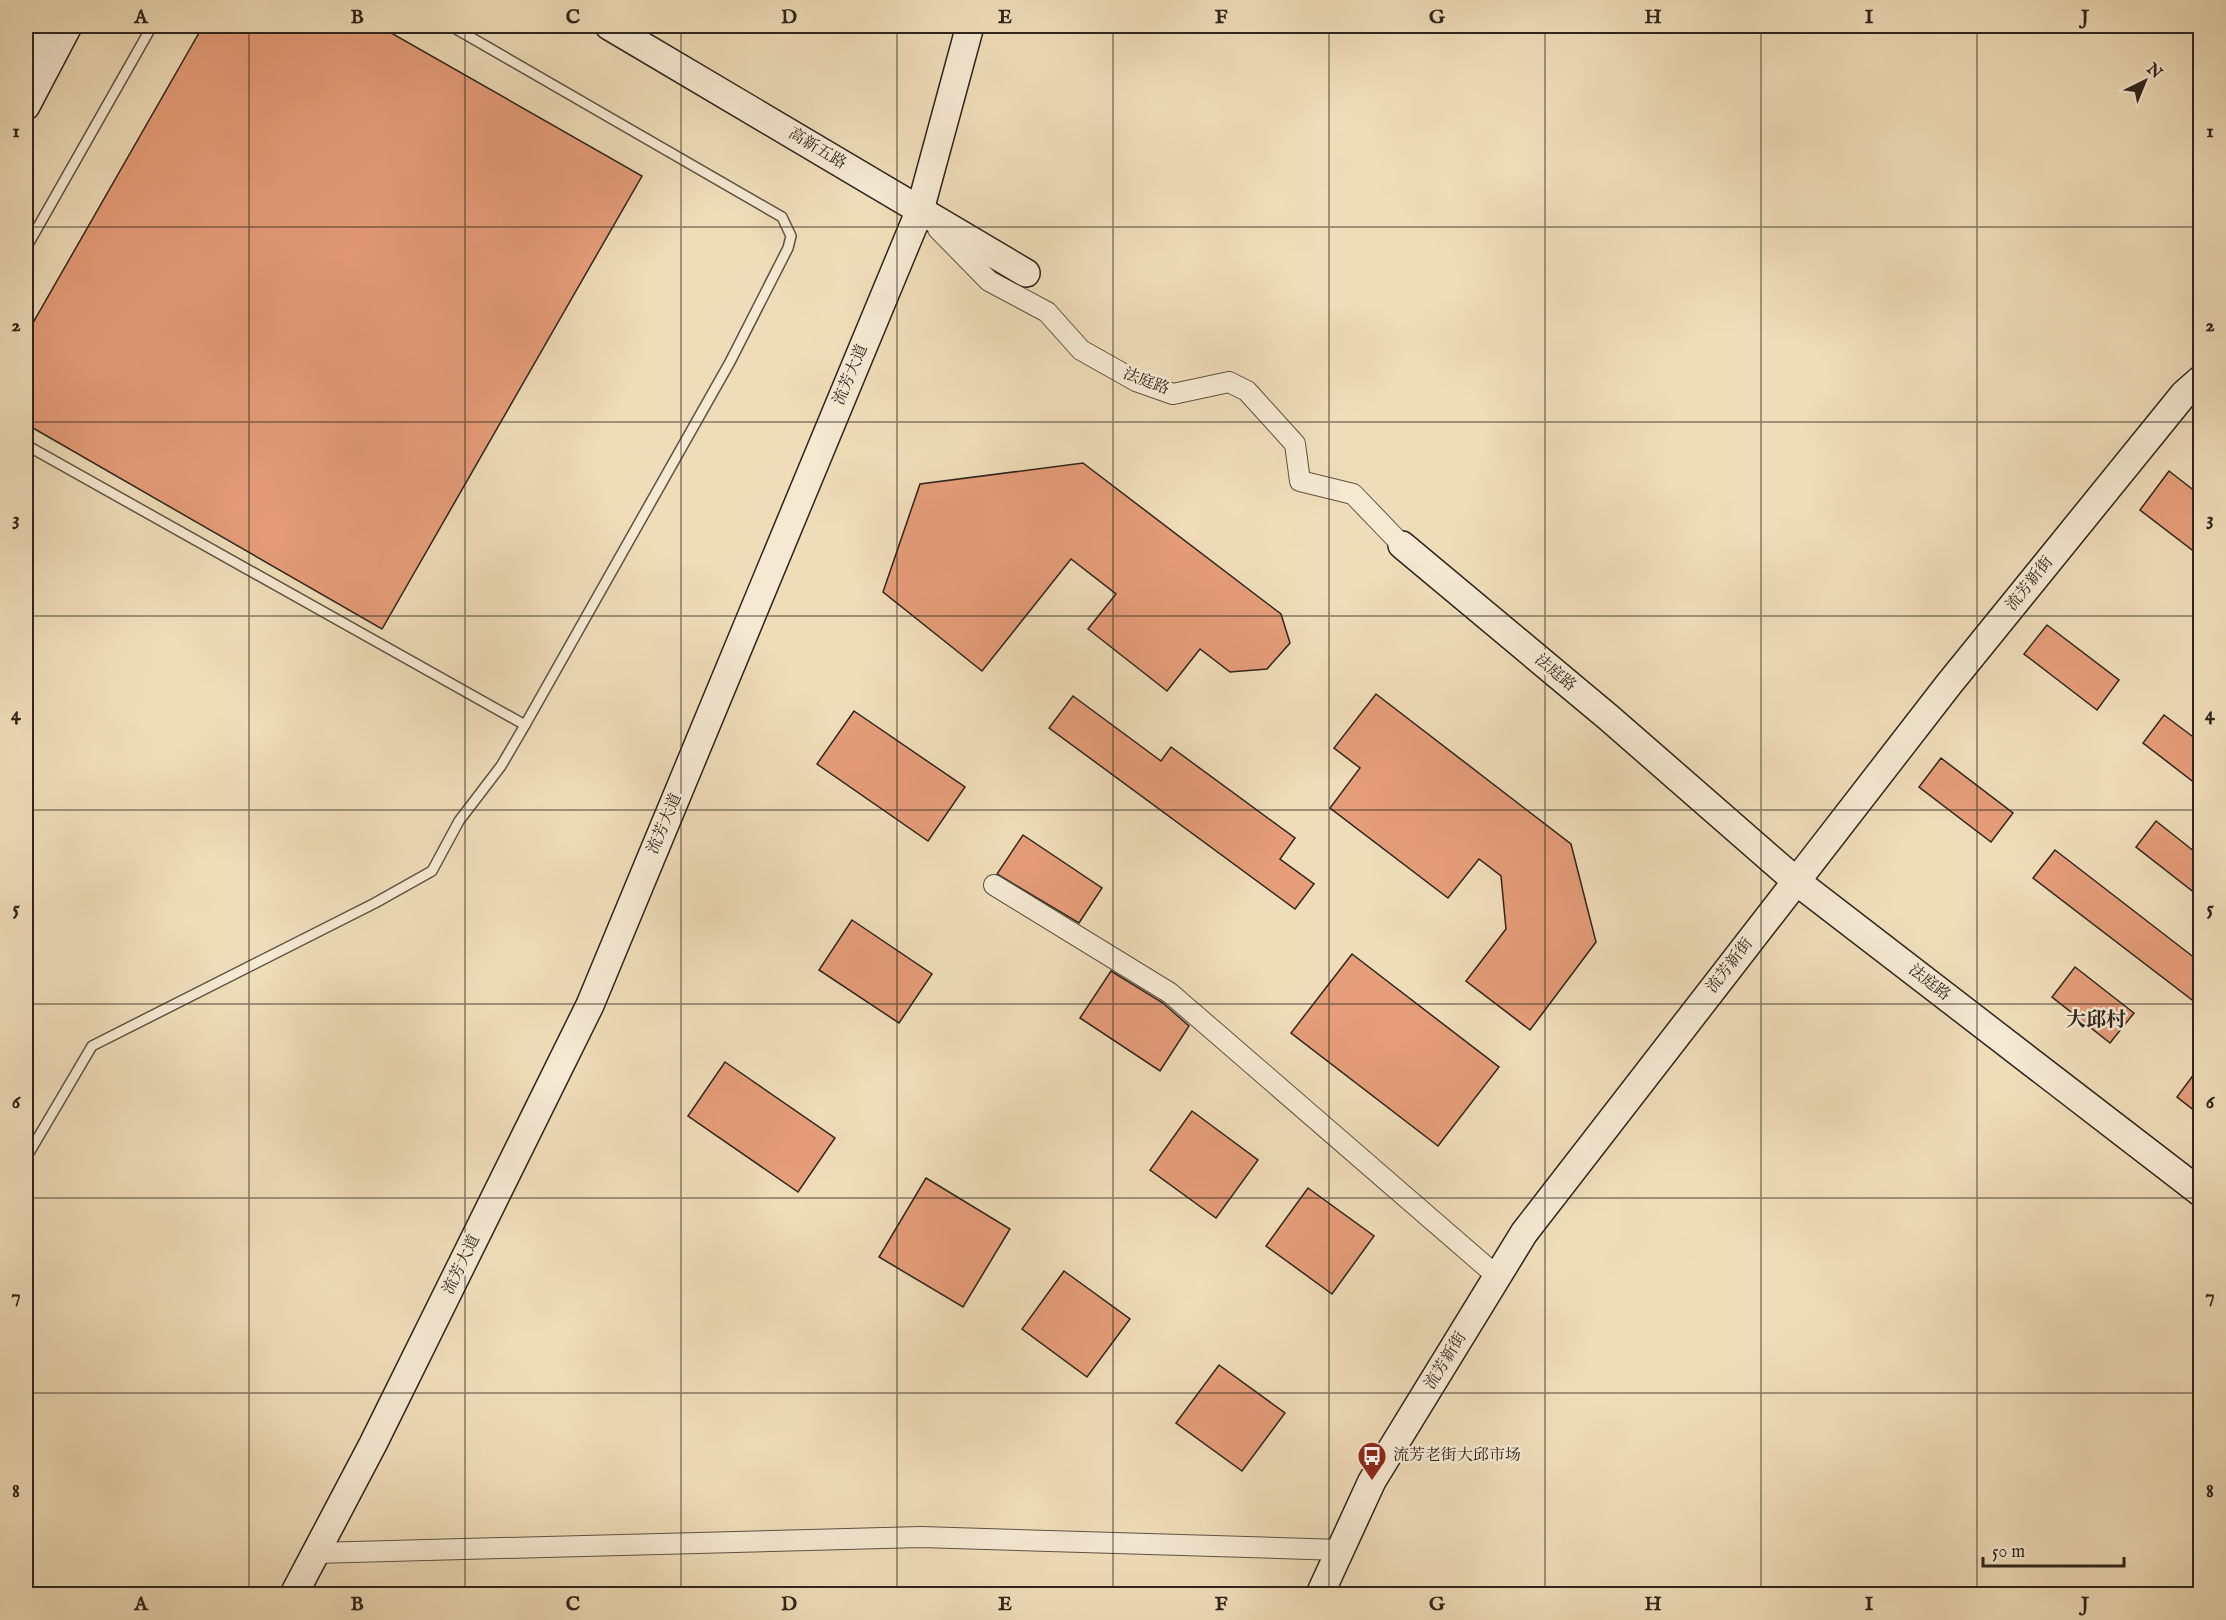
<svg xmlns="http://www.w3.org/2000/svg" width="2226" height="1620" font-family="'IM FELL English','Noto Serif SC',serif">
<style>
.building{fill:#e69d7a;stroke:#2e251c;stroke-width:1.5}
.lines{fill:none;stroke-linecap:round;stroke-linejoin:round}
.lane-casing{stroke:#5e5343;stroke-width:12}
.street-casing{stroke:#5e5343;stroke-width:22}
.secondary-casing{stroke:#2e251c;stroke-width:30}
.lane{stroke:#f5e9d2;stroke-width:9}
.street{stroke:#f5e9d2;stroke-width:20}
.secondary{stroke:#f5e9d2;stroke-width:27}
.grid{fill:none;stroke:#2e251c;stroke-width:1.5;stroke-opacity:0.55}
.labels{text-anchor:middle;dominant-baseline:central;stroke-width:5;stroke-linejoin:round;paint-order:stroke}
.street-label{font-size:16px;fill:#2e251c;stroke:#f5e9d2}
.poi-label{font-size:16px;fill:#2e251c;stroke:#f5e9d2;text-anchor:start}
.quarter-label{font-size:20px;font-weight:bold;fill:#2e251c;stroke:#f5e9d2}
.neatline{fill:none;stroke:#2e251c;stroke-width:2}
.grid-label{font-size:20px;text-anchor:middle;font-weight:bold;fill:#2e251c}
</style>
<rect width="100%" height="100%" fill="#efddb9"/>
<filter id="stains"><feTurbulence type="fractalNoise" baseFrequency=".00333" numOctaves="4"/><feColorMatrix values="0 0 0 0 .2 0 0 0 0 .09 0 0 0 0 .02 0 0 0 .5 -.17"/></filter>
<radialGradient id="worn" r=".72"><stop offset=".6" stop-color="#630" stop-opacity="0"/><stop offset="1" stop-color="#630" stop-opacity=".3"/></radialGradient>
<g class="building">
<polygon points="203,26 379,26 642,176 382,629 26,424 26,335"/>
<polygon points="1083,463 1281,614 1290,643 1267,669 1230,672 1200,649 1167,691 1088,629 1116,594 1071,559 982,671 883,592 920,484"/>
<polygon points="2169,471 2200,495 2200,556 2140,510"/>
<polygon points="2047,625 2119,680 2097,710 2024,654"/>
<polygon points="1376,694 1571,844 1596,942 1530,1030 1466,981 1506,929 1501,876 1479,859 1448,898 1330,808 1360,768 1334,748"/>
<polygon points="1073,696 1161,761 1171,747 1295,838 1280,859 1314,884 1295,909 1049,728"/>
<polygon points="854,711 965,787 928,841 817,764"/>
<polygon points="2164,715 2200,742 2200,787 2143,743"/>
<polygon points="1941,758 2013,813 1991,842 1919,787"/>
<polygon points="2156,821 2200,856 2200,897 2136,847"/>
<polygon points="1023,835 1102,888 1079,923 997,874"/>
<polygon points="2055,850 2200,962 2200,1006 2033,878"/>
<polygon points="852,920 932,974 899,1023 819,970"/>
<polygon points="1352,954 1499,1067 1438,1146 1291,1033"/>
<polygon points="2075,967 2134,1013 2110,1043 2052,997"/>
<polygon points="1111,971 1163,1003 1189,1026 1160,1071 1080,1018"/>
<polygon points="725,1062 835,1138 798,1192 688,1116"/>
<polygon points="2200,1066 2200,1115 2177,1097"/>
<polygon points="1192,1111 1258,1160 1216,1218 1150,1170"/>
<polygon points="926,1178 1010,1229 963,1307 879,1257"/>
<polygon points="1308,1188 1374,1236 1332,1294 1266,1246"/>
<polygon points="1064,1271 1130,1319 1087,1377 1022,1329"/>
<polygon points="1219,1365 1285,1413 1242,1471 1176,1423"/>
</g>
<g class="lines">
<g class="lane-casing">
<g id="lane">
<polyline points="26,248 152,26"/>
<polyline points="26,445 525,725"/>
<polyline points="26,1158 92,1046 375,903 432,871 459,821 501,766 525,725 730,362 788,248 791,236 782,217 451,26"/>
</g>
</g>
<g class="street-casing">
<g id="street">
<polyline points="938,229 989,281 1047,312 1081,350 1136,381 1173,394 1229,382 1247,391 1295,444 1300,481 1353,494 1402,545"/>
<polyline points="994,885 1170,993 1498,1277"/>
<polyline points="316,1553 921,1537 1341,1550"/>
</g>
</g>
<g class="secondary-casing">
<g id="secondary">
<polyline points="609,26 1026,273"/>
<polyline points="26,59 42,26"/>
<polyline points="26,106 68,26"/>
<polyline points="1402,545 1608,717 1796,881 2200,1192"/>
<polyline points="294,1594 373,1444 590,1005 920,210 970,26"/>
<polyline points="1320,1594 1372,1481 1524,1233 1949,684 2184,394 2200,380"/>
</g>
</g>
<use href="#lane" class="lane"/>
<use href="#street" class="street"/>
<use href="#secondary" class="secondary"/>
</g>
<path class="grid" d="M249,26v1568M465,26v1568M681,26v1568M897,26v1568M1113,26v1568M1329,26v1568M1545,26v1568M1761,26v1568M1977,26v1568M26,227h2174M26,422h2174M26,616h2174M26,810h2174M26,1004h2174M26,1198h2174M26,1393h2174"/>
<defs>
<g id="bus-pin" transform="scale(1.5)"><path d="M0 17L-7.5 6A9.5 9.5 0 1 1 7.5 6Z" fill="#8f2418" stroke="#f5e9d2"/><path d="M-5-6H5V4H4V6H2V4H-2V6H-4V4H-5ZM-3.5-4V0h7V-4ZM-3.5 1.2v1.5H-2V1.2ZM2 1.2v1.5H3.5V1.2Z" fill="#fff"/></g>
</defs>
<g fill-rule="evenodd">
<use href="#bus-pin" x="1372" y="1456"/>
</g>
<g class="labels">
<g class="street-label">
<text transform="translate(817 149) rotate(31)">高新五路</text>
<text transform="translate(851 375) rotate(-67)">流芳大道</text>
<text transform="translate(1146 382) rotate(21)">法庭路</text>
<text transform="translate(2030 584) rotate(-51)">流芳新街</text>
<text transform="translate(1555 673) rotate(40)">法庭路</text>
<text transform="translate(665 824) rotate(-67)">流芳大道</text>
<text transform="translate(1730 966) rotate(-52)">流芳新街</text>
<text transform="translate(1929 983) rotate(38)">法庭路</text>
<text transform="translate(462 1265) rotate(-64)">流芳大道</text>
<text transform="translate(1446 1361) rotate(-58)">流芳新街</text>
</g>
<g class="poi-label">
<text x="1393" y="1456">流芳老街大邱市场</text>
</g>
<g class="quarter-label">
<text x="2096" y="1020">大邱村</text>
</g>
</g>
<rect width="2226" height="1620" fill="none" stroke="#efddb9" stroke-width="66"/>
<g transform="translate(2145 81) rotate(43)" stroke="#f5e9d2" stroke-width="4.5" paint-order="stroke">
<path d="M0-4.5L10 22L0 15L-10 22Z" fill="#2e251c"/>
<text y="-9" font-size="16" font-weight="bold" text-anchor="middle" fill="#2e251c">N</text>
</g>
<path d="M1983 1557v9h141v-9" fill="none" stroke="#2e251c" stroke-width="3"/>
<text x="1992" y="1557" font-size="18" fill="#2e251c" stroke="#f5e9d2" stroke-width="4.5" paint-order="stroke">50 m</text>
<rect x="33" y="33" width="2160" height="1554" class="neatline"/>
<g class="grid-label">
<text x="141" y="23">A</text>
<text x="357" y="23">B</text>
<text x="573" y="23">C</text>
<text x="789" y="23">D</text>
<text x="1005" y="23">E</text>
<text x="1221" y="23">F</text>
<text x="1437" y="23">G</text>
<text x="1653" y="23">H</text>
<text x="1869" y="23">I</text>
<text x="2085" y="23">J</text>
<text x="16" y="137">1</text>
<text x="2210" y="137">1</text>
<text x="16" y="331">2</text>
<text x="2210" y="331">2</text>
<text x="16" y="525">3</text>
<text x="2210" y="525">3</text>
<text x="16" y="720">4</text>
<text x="2210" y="720">4</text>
<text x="16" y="914">5</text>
<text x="2210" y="914">5</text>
<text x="16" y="1108">6</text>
<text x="2210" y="1108">6</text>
<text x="16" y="1302">7</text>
<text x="2210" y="1302">7</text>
<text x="16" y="1497">8</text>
<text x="2210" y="1497">8</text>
<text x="141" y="1610">A</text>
<text x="357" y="1610">B</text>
<text x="573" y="1610">C</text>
<text x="789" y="1610">D</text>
<text x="1005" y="1610">E</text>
<text x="1221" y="1610">F</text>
<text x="1437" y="1610">G</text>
<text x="1653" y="1610">H</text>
<text x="1869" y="1610">I</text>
<text x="2085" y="1610">J</text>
</g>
<rect width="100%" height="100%" filter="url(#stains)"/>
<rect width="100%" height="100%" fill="url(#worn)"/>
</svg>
